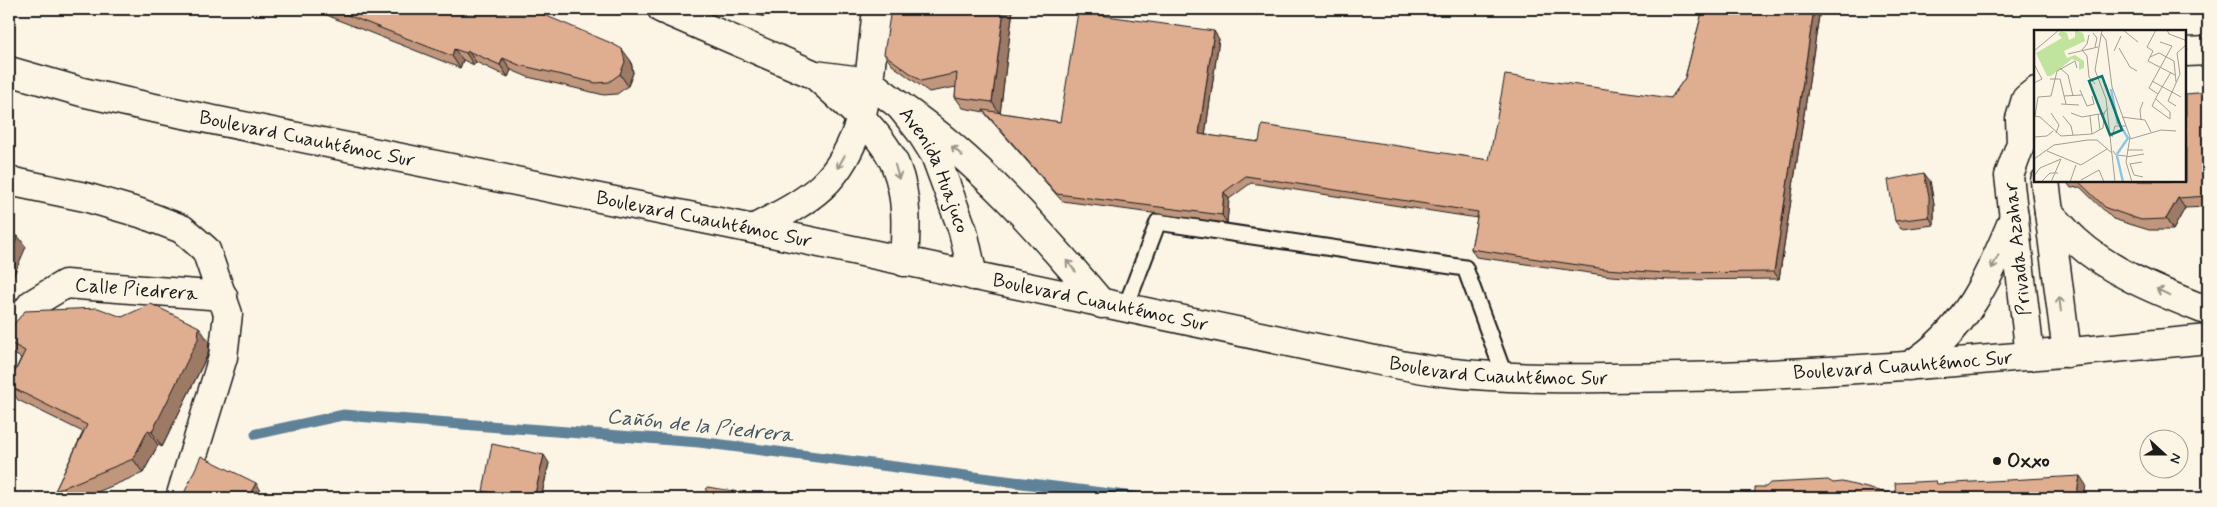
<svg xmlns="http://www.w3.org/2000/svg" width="2217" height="507" font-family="Mynerve,sans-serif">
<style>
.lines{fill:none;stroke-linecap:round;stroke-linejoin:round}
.stream{stroke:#5e8298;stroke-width:11}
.lane-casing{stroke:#1c1c1c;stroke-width:19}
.street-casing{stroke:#1c1c1c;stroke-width:31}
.secondary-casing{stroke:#1c1c1c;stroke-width:31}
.primary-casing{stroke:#1c1c1c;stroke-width:31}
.lane{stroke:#fcf5e5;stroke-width:15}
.street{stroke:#fcf5e5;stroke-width:28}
.secondary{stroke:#fcf5e5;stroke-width:28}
.primary{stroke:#fcf5e5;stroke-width:28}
.wall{fill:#c0967d;stroke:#1c1c1c}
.shaded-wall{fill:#9c7a66;stroke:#1c1c1c}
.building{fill:#dfae91;stroke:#1c1c1c}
.oneway{stroke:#97938b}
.poi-dot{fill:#1c1c1c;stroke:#fcf5e5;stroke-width:2}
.labels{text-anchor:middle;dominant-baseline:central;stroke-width:5;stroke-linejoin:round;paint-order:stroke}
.street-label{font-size:20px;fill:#1c1c1c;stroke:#fcf5e5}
.poi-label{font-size:20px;font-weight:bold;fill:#1c1c1c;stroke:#fcf5e5;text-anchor:start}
.water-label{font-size:21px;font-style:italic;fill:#425864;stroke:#fcf5e5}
.inset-river{fill:none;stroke:#8ac6ea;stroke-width:2.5}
.inset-road{fill:none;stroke:#a29e95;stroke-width:1}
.view{fill:#0f766e;fill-opacity:0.15;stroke:#0f766e;stroke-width:2.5}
.inset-edge{fill:none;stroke:#1c1c1c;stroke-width:2.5}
</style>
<rect width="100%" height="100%" fill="#fcf5e5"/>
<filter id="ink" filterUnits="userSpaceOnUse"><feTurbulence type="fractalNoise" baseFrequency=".02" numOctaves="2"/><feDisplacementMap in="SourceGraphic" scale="10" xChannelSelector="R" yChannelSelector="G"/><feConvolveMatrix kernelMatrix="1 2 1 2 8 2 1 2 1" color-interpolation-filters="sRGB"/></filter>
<g filter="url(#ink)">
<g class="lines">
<polyline class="stream" points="256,434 343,415 699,442 1141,498"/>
<g class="lane-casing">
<polyline id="lane" points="1125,309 1158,222 1465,268 1505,377"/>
</g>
<g class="street-casing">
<g id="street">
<polyline points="2186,52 2208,51"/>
<polyline points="861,118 869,82 877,9"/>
<polyline points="9,181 85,197 140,213 182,229 206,250 228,314 223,357 180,498"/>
<polyline points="2045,181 2067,353"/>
<path id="s1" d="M9,334l23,-30 33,-20 158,12"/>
<polyline points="2030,356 2009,176 2021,143 2020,119 2026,99 2036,91"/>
</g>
</g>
<g class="secondary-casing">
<g id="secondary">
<path id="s2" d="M662,9l153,66 54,7 31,24 20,25 15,24 28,76 10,45"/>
<path d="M815,75c26,24 68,58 81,92 12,30 10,63 8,95"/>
</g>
</g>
<g class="primary-casing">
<g id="primary">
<path id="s3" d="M9,71l73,21 67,15 604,122 597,126c31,6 62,13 94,17 79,9 158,6 238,5 176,-4 351,-21 526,-38"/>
<path d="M900,106c78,54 141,126 202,198"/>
<path d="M2049,213c9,9 17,19 27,28 36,33 87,52 132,70"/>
<path d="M753,229c58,-30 88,-45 108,-111"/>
<path d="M1909,366c56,-34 81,-90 105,-149"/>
</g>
</g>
<use href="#lane" class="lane"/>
<use href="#street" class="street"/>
<use href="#secondary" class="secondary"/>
<use href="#primary" class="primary"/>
</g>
<g class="wall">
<polygon points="314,9 530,9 631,61 633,73 628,86 617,94 604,95 528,77 511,70 508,77 476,62 474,65 463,60 460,68 338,20"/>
<polygon points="742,9 766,9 764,17"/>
<polygon points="1013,9 1000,113 1060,122 1219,39 1205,135 1259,142 1489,160 1671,98 1685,78 1703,9 1820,9 1779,279 1669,280 1611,276 1476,257 1471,249 1477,218 1251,183 1229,199 1227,223 1062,201 989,118 984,112 963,108 955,97 956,87 929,92 892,65 884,54"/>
<polygon points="1015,9 1040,9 1039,12"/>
<polygon points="2208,92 2208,207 2185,208 2173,230 2149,230 2113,219 2080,187 2071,188 2066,181 2186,181"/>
<polygon points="1930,181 1934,204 1934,225 1901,229 1895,221"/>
<polygon points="122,317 209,342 208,354 162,447 158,445 143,473 83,498 60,498 55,491 83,432 18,400 9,387 9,384 21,358 9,351 9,330"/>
<polygon points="549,463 541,498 488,498 483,491"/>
</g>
<g class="shaded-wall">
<polygon points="759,9 766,9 764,17"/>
<polygon points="1004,9 1013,9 1000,114 992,102"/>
<polygon points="1814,9 1820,9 1779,279 1774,272"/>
<polygon points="1214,31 1219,39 1204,142 1199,134"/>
<polygon points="454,49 463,60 460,68 452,56"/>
<polygon points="622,49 631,61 633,73 628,86 620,74"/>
<polygon points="468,51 476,62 474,65 466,53"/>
<polygon points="503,58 511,70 508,77 500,65"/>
<polygon points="1924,173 1930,181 1934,204 1934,225 1929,217"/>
<polygon points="1224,192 1229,199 1227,223 1222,215"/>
<polygon points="2178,198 2185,208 2173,230 2166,219"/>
<polygon points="18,236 26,247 9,286 9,257"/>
<polygon points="199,327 209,342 208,354 162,447 152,432"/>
<polygon points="148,430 158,445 143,473 133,459"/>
<polygon points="544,455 549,463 541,498 534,498"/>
<polygon points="2080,476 2086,485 2084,498 2076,498"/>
<polygon points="256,483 265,497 264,498 248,498"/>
<polygon points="740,492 745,498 739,498"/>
</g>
<g class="building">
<polygon points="332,9 530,9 611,43 622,49 625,62 620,74 609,82 596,83 519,65 503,58 500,65 468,51 466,53 454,49 452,56"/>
<polygon points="891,9 1004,9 992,102 955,97 957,73 921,81 884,54"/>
<polygon points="1703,9 1814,9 1774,272 1664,273 1605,269 1471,249 1478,212 1246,176 1224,192 1222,215 1057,194 983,110 1060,122 1078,12 1214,31 1199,134 1259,142 1262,125 1489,160 1505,75 1671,98 1685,78"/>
<polygon points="2208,92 2208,196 2178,198 2166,219 2141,220 2106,208 2078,181 2186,181 2186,94"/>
<polygon points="1924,173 1929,196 1929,217 1895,221 1888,180"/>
<polygon points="9,235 18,236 9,257"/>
<polygon points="151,304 199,327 198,339 152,432 148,430 133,459 55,491 87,425 9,386 9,384 25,351 9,342 9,330 25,311 98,308 122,317"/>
<polygon points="492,444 544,455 534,498 518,498 483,491"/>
<polygon points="201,456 256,483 248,498 182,498"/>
<polygon points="2080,476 2076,498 1588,498 1587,496 1685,498 1684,495 1755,493 1755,487 1766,487 1770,483 1828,480 1833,483 1842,482 1896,495 1895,483 1936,481 1937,484"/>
<polygon points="707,487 740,492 739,498 705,498"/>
<polygon points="853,496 871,498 853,498"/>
</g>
<defs><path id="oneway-shaft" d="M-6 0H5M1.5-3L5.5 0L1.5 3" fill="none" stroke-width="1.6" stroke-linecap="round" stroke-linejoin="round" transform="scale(1.25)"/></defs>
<g class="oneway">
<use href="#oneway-shaft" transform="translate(957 151) rotate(-138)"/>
<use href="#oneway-shaft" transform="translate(841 162) rotate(119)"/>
<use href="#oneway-shaft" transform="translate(897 172) rotate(74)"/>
<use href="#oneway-shaft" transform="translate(1995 262) rotate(117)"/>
<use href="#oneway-shaft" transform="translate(1071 266) rotate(-130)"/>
<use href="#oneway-shaft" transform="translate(2163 292) rotate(-154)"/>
<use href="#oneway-shaft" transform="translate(2060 304) rotate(-97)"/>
</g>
</g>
<circle class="poi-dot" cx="1997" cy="461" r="5"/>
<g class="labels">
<g class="street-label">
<text stroke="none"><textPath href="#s3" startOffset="306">Boulevard Cuauhtémoc Sur</textPath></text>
<text stroke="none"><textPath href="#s2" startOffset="334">Avenida Huajuco</textPath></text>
<text stroke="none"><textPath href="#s3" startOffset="711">Boulevard Cuauhtémoc Sur</textPath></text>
<text transform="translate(2018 249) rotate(-96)">Privada Azahar</text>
<text stroke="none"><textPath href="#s1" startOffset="148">Calle Piedrera</textPath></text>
<text stroke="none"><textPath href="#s3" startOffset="1116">Boulevard Cuauhtémoc Sur</textPath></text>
<text stroke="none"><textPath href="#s3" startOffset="1926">Boulevard Cuauhtémoc Sur</textPath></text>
<text stroke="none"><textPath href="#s3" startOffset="1521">Boulevard Cuauhtémoc Sur</textPath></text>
</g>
<g class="poi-label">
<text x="2007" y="461">Oxxo</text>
</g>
<g class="water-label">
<text transform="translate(700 426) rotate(6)">Cañón de la Piedrera</text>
</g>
</g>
<g transform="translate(2034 30)">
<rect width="152" height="152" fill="#fcf5e5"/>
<path d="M41,0l8,3 2,8 -21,10 3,7 8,-3 9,6v7l-5,2v-8l-7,-3 -21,17h-4l-11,-23 26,-15 -4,-4 3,-3 6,2 2,7 6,-3z" fill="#c0e49e"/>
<path class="inset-river" d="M77,59l7,35M83,124l11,-16 -7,-11M83,126l6,26"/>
<path class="inset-road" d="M68,0l-7,40 11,29 9,83M89,0l15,12M122,0l-9,17 6,4 -5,10 27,14M133,0l2,4 16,6 2,10M59,3l4,5 -2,9M67,3l5,7 6,47 18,50 -4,25 6,20M55,5l-2,9 -5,6 5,6 2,21 6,7M85,18l11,19 7,4M0,21l25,-21M80,21l7,-15M34,24l30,-7M116,27l9,-4 15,8 2,21M0,34l8,15 -8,4M26,38l8,7 5,21M16,49h10l6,25M118,51l29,16M46,60l7,16 7,-2 -2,-8M124,64l-9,-6 23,-42 -12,-4M30,66l18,-1M122,69l14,13v7l-18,-13 6,-12 13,-22M27,74l18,1M142,76l-8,-5 12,-27 -3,-21 10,-9M17,83l8,12 -3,8M37,83l11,4 23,-4M64,84l2,16M0,86l6,1 21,19 31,-2 11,-6 1,-15 4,-5M1,86l3,-19 13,-1 6,-25 18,-10 2,7M29,86l8,10 2,9M56,86l2,18M88,87l23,3 6,12M107,90l-1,-10 3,-8M0,107l13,-1 6,-5M78,107l3,-11h11M96,109l31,-9 15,1M93,120h16M13,121l34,14 26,-16M79,121l3,4 10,1M92,127l18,-3M0,129l20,-14 34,-5h9l15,13M108,132l-12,2 4,11 9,2M0,146l6,-8 21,-9M47,150l18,-10 5,12M7,152l9,-9h8M17,152l10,-23M36,152l6,-17"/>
<path class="view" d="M68,46l20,54 -12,5 -21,-54z"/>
<rect width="152" height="152" class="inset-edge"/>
</g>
<rect width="2217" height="507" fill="none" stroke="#fcf5e5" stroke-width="30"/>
<rect x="15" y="15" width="2187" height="477" fill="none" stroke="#1c1c1c" stroke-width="2" filter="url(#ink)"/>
<g transform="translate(2164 454) rotate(111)"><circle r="24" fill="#fcf5e5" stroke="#a29e95"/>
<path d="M0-4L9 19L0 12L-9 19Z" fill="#1c1c1c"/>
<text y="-8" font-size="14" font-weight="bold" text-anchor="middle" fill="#1c1c1c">N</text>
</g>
</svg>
